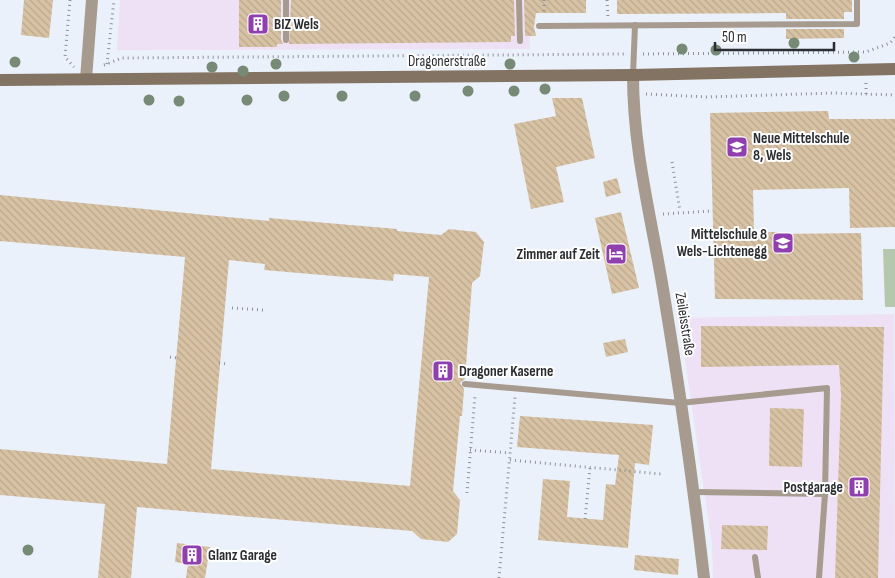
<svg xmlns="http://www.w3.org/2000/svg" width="895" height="578" font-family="'Sofia Sans Condensed',sans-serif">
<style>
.commercial{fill:#eee1f5}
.grass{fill:#b5c7ad}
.building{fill:url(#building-back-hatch);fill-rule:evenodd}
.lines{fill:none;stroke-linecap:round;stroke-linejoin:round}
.path{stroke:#8d9198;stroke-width:3;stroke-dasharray:1 4;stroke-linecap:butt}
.service{stroke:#a79b90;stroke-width:6}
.minor{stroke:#a79b90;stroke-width:12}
.secondary{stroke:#837362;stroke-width:12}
.tree{fill:#778a75}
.labels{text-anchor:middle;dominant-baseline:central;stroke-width:4;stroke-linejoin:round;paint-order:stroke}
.poi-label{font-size:15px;font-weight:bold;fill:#2b2d31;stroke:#fefefe;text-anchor:start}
.street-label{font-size:15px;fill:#2b2d31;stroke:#fefefe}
</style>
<defs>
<pattern id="building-back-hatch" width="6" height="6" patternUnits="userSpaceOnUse" patternTransform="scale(1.25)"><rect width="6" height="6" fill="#d8c2a4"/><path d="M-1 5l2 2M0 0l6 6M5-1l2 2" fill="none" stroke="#baa78e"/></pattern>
</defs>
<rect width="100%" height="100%" fill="#eaf1fb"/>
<g class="commercial">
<polygon points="120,0 529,0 530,49 117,50"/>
<polygon points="894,314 895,578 713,578 712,545 679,318"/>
</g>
<polygon class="grass" points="883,249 895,249 895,307 885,307"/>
<g class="building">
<polygon points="24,0 53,0 49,38 21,35"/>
<polygon points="239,0 281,0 281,40 283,44 277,44 277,47 239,47"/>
<polygon points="291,0 514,0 515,36 511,36 511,42 289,44"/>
<polygon points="524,0 586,0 586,13 536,13 534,27 536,36 525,36"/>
<polygon points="617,0 852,0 852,12 844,12 844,19 786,19 786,13 617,14"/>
<polygon points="786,29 844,29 844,38 786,39"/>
<polygon points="552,98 582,98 595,158 556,167 564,202 531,209 514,124 556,116"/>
<polygon points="828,111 829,119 895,119 895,227 850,228 849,188 753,190 754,232 777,232 777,234 861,233 863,300 715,299 710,113"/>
<polygon points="617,178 621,193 606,197 603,182"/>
<path d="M0,195l269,26v-3l128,11v2l44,4 8,-6 27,3 8,10 -4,34 -8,7 -7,96 -5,4 4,6 -2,27h-2l-7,75 7,9 -3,34 -9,8 -27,-3 -9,-8 -275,-24 -6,71h-33l7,-74 -105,-9v-46l167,15 18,-207 -185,-16zM229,260l36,4 -1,6 129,11 1,-7 35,3 -19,209 -199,-17z"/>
<polygon points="621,212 639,288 612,294 595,218"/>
<polygon points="701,326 884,327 878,578 835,578 841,395 839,365 701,367"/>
<polygon points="625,339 628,352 606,357 603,343"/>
<polygon points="770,408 804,409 802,467 769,466"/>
<polygon points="520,416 653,425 649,465 635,463 628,548 538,540 543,479 570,481 567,517 603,520 606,484 615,485 619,455 517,447"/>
<polygon points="722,525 768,526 767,550 721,549"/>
<polygon points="177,543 210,547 205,578 186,578 188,564 175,562"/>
<polygon points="635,555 679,559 678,575 634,570"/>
</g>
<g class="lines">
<g class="path">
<polyline points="70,0 65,57 74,67"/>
<polyline points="544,0 544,15"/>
<polyline points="607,0 608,17"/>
<polyline points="643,54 866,52 890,43 895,37"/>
<polyline points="107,64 114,0"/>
<polyline points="104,65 122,58 624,54"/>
<polyline points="646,94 706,97 835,93 895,95"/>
<polyline points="866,94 866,82"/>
<polyline points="672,162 680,211"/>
<polyline points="663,214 712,211"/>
<polyline points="232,308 263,310"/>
<polyline points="170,357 177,358"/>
<polyline points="219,363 227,364"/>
<polyline points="470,450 510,453"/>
<polyline points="510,460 661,474"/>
<polyline points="467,493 475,395"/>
<polyline points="585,519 590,468"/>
<polyline points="499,578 515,397"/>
</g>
<g class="service">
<polyline points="286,0 286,40"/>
<polyline points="519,0 520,41"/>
<polyline points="539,26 857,24 857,0"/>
<polyline points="633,75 635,25"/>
<polyline points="465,384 680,403 827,388 825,494 819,578"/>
<polyline points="694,492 825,494"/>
<polyline points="755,557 758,578"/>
</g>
<g class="minor">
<path d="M633,75c0,75 18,141 30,214 16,96 30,192 41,289"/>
<polyline points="86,79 92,0"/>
</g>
<polyline class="secondary" points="0,80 633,75 895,69"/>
</g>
<g class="tree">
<circle cx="794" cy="43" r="5.5"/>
<circle cx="682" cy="49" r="5.5"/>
<circle cx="716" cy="50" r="5.5"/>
<circle cx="854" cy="57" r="5.5"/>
<circle cx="15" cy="62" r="5.5"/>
<circle cx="276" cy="64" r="5.5"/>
<circle cx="510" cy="64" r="5.5"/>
<circle cx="212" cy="67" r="5.5"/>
<circle cx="243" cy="71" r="5.5"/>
<circle cx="545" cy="89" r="5.5"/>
<circle cx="468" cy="91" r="5.5"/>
<circle cx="514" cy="91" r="5.5"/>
<circle cx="284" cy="96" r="5.5"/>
<circle cx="342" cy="96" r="5.5"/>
<circle cx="415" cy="96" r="5.5"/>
<circle cx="149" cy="100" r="5.5"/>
<circle cx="247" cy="100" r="5.5"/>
<circle cx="179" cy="101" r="5.5"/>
<circle cx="28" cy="550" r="5.5"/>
</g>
<defs>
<g id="building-square" transform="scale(1.125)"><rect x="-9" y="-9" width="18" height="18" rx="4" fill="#903fae" stroke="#fefefe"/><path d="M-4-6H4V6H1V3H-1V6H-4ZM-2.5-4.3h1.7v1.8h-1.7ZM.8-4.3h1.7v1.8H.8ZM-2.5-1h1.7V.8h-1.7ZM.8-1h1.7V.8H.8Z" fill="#fff"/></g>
<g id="school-square" transform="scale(1.125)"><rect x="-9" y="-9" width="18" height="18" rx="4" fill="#903fae" stroke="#fefefe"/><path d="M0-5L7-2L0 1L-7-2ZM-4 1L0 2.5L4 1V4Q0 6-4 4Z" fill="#fff"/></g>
<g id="hotel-square" transform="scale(1.125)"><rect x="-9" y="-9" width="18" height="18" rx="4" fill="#903fae" stroke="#fefefe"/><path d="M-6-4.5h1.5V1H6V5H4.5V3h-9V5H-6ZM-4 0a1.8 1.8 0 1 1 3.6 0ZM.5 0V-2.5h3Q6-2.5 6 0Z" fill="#fff"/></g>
</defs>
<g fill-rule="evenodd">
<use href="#building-square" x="258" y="24"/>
<use href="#school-square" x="737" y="147"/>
<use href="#school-square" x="783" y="243"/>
<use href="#hotel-square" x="616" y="254"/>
<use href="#building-square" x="443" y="371"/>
<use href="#building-square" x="859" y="487"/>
<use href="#building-square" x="192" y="555"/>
</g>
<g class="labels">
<g class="poi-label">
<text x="274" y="24">BIZ Wels</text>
<text x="753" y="138">Neue Mittelschule<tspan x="753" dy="17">8, Wels</tspan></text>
<text x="767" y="234" text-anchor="end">Mittelschule 8<tspan x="767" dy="17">Wels-Lichtenegg</tspan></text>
<text x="600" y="254" text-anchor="end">Zimmer auf Zeit</text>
<text x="459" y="371">Dragoner Kaserne</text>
<text x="843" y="487" text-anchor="end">Postgarage</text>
<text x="208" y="555">Glanz Garage</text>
</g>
<g class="street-label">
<text x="447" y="61">Dragonerstraße</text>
<text transform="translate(685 324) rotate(81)">Zeileisstraße</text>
</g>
</g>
<path d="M715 42v8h119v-8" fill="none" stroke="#2b2d31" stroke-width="2.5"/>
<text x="722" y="42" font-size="15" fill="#2b2d31" stroke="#fefefe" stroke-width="4" paint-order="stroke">50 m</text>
</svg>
